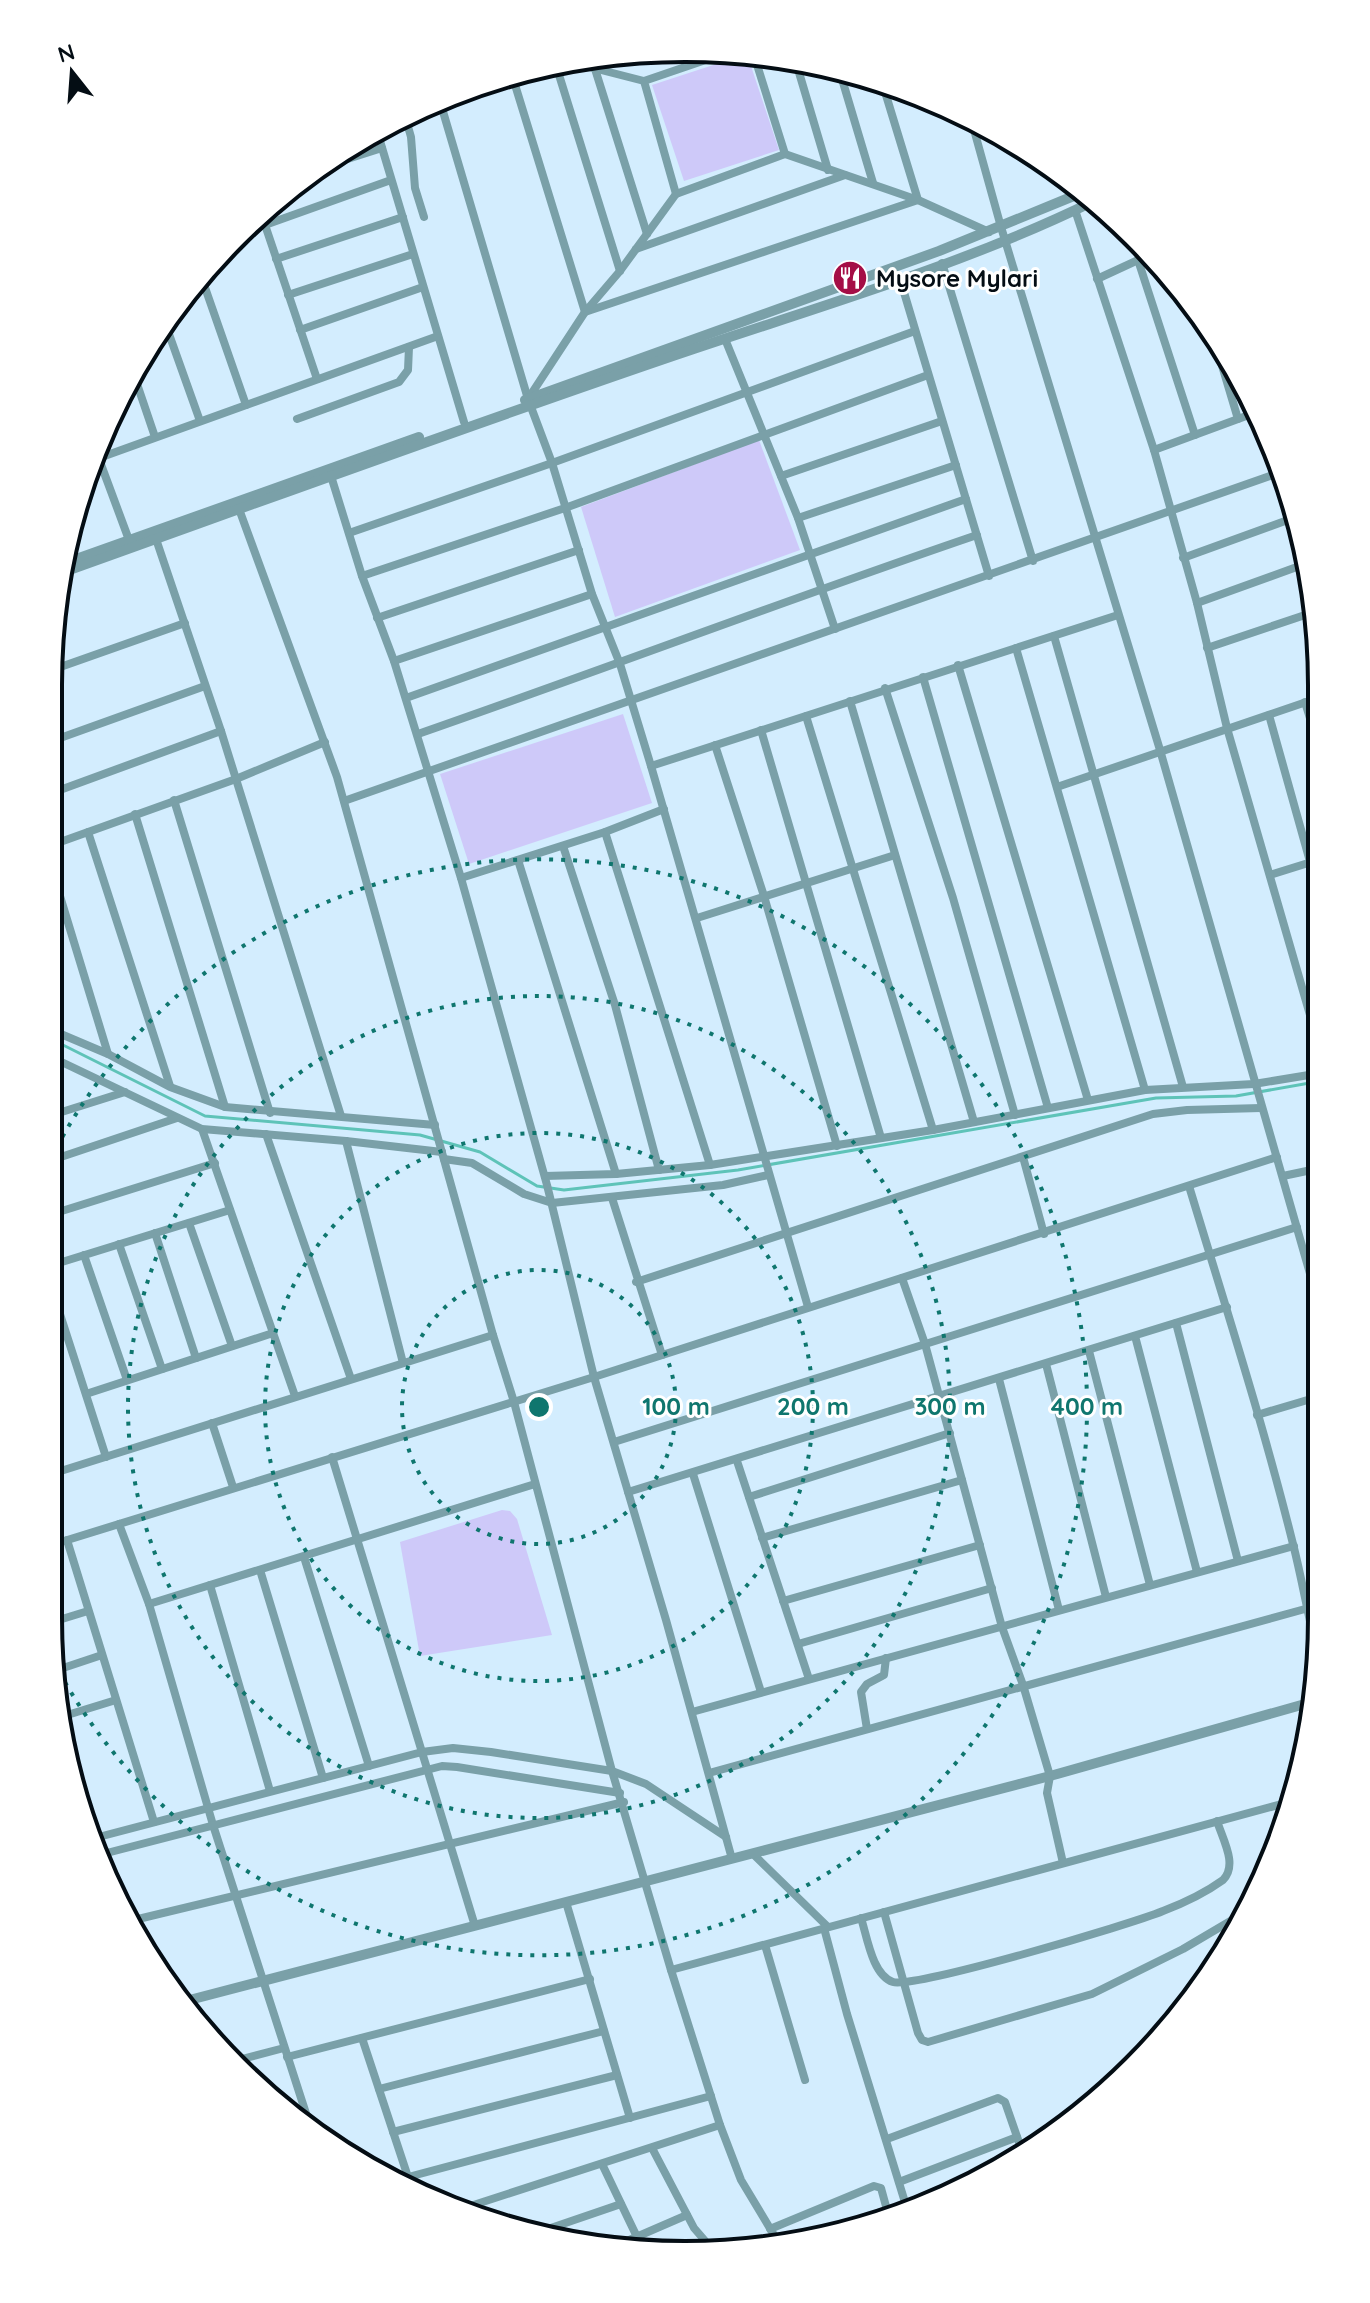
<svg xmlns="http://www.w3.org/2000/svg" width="1370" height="2303" font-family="Quicksand,sans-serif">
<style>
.green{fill:#cec9f9}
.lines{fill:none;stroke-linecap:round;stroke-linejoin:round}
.stream{stroke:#5ec3b8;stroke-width:3}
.minor{stroke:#7aa0a8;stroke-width:8}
.tertiary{stroke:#7aa0a8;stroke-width:10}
.ring{fill:none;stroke:#0f766e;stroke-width:4;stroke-dasharray:4 8}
.labels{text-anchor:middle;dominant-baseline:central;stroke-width:6;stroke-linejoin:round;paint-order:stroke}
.poi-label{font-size:24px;font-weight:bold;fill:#040d14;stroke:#fff;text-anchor:start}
.rim{fill:none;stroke:#040d14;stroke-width:4}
.centre{fill:#0f766e;stroke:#fff;stroke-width:4}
.ring-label{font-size:24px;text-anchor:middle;font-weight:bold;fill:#0f766e;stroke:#fff;stroke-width:6;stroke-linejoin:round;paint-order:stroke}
</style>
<rect width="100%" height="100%" fill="#d3edfe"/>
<g class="green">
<polygon points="747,54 779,150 684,181 652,85"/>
<polygon points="759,440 800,550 615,617 581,507"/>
<polygon points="623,714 652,803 469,864 440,774"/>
<polygon points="502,1510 510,1511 517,1519 552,1635 420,1656 400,1542"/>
</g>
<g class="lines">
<polyline class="stream" points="49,1038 205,1116 420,1135 480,1152 537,1186 564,1190 738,1170 1156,1098 1236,1096 1321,1081"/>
<g class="minor">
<polyline points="795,59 828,170"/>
<polyline points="562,60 644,81"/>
<polyline points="555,62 620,271"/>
<polyline points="581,64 604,56"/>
<polyline points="595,69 647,234"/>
<polyline points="839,69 873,183"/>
<polyline points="512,75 585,312 918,200 882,82"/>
<polyline points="439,98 528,399 552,463 592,594 620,664 651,766 808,1307"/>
<polyline points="405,116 411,137 415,188 424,217"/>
<polyline points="971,119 1001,227 1160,750 1321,1312"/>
<polyline points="377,131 464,422"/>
<polyline points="785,154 918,200 989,232"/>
<polyline points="313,170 382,148"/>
<polyline points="676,194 644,81 729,52"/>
<polyline points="1075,210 1154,450 1197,603 1227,728 1321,1053"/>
<polyline points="261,213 317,379"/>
<polyline points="265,225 391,180"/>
<polyline points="636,249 845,175"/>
<polyline points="276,259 403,217"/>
<polyline points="1138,260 1195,435"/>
<polyline points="942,263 1033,561"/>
<polyline points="201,276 246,405"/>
<polyline points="900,279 989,576"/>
<polyline points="1097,279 1151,254"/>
<polyline points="288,295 413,254"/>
<polyline points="164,320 200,421"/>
<polyline points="300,330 423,287"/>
<polyline points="1212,332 1238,419"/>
<polyline points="725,339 798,518 835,629"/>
<polyline points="134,375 155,437"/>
<polyline points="528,399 585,312 620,271 676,194 785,154 754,55"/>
<polyline points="297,419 399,382 408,370 409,347"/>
<polyline points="1154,450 1257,412"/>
<polyline points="96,451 129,540"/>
<polyline points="99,458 438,336"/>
<polyline points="88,468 101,463"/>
<polyline points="331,476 362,576 394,661 461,878 547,1185 594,1377 666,1620 732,1859"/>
<polyline points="781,476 942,421"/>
<polyline points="239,509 337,777 493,1335 514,1402 612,1771 671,1970 720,2125 741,2180 777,2240"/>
<polyline points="798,518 956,465"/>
<polyline points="349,533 552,463 915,331"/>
<polyline points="156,539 221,731 341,1116"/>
<polyline points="1183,558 1296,517"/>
<polyline points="362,576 565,508 928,375"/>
<polyline points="1197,603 1305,564"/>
<polyline points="377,618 579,550"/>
<polyline points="1054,636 1183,1087"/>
<polyline points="1016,648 1145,1090"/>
<polyline points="1207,648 1314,612"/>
<polyline points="394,661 592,594"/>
<polyline points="958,665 1088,1100"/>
<polyline points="49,671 185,623"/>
<polyline points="923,677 1048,1108"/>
<polyline points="885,688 953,898 1015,1115"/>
<polyline points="406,698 966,499"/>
<polyline points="850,701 974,1122"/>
<polyline points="1305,702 1321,754"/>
<polyline points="1269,715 1321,901"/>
<polyline points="806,716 933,1130"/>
<polyline points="761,730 881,1138"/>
<path d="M418,734c187,-65 371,-135 559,-199"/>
<polyline points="49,742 205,686"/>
<polyline points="715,745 764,896 837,1146"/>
<polyline points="651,766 1118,615"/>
<polyline points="1057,787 1321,697"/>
<polyline points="49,794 221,731"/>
<polyline points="174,800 270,1113"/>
<polyline points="344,801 1284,471"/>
<polyline points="135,814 225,1107"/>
<polyline points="88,832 170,1086"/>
<polyline points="605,832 710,1165"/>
<polyline points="49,846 236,779 325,742"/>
<polyline points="563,846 615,1005 659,1170"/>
<polyline points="49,860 108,1054"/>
<polyline points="518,860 616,1174"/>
<polyline points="1270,875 1321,859"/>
<polyline points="461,878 605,832 664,809"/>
<polyline points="697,918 895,855"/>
<polyline points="49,1014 55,1032"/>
<polyline points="49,1029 108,1054 170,1087 225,1107 435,1125"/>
<polyline points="49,1056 202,1129 346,1141 442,1152"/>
<polyline points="49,1116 125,1092"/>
<polyline points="202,1129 295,1396"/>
<polyline points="266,1134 351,1379"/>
<polyline points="346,1141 403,1363"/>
<polyline points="1023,1157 1044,1234"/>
<polyline points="444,1159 472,1163 524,1194 552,1203 723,1185 768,1175"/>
<polyline points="49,1161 177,1118"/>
<polyline points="545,1176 616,1174 710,1165 933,1130 1145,1090 1254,1084 1321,1073"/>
<polyline points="1283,1176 1321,1168"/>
<path d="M1189,1186c36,119 74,237 104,358 10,39 16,79 27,119"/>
<polyline points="612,1198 662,1355"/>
<polyline points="49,1215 215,1163"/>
<polyline points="189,1223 232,1346"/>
<polyline points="155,1233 196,1358"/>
<polyline points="119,1244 162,1369"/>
<polyline points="84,1255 127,1380"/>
<polyline points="49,1266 230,1210"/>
<polyline points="48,1277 106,1457"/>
<polyline points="902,1278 925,1344 1002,1627 1023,1685 1050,1776 1047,1793 1063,1863"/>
<polyline points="636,1282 1153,1114 1187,1110 1261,1108"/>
<polyline points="1176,1323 1238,1561"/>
<polyline points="1135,1336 1197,1572"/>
<polyline points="1089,1351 1150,1585"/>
<polyline points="1046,1364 1106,1597"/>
<polyline points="999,1379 1059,1610"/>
<polyline points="86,1394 273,1333"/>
<polyline points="1257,1415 1321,1396"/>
<polyline points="212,1423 233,1487"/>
<polyline points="614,1442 1297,1227"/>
<polyline points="332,1457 475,1926"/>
<polyline points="48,1459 53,1473"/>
<polyline points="737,1461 809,1679"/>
<polyline points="693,1474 761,1692"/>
<polyline points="48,1475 493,1335"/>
<polyline points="628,1492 1227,1307"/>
<polyline points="749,1497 950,1433"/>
<polyline points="119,1524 149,1604 213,1825 311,2129"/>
<polyline points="762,1538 962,1480"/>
<polyline points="67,1540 154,1822"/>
<polyline points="48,1546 594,1377 1277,1157"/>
<polyline points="304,1557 369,1766"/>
<polyline points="260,1570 323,1778"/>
<polyline points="210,1585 270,1791"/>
<polyline points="783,1601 980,1545"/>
<polyline points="149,1604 535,1484"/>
<polyline points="49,1623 88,1611"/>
<polyline points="798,1644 992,1588"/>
<polyline points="57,1670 102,1655"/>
<polyline points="692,1712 1294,1546"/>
<polyline points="64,1716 116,1700"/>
<polyline points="867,1729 861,1692 867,1684 884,1675 886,1658"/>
<polyline points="709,1773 1305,1609"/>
<polyline points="91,1839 422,1752 453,1748 491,1752 612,1771 646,1784 726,1837"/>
<polyline points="753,1854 828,1927"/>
<polyline points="99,1855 442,1766 457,1767 620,1793"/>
<polyline points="566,1902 630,2118"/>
<polyline points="884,1912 918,2033 922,2040 928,2042 1092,1994 1183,1949 1244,1913"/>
<path d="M861,1918c6,18 11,57 32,64 20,7 239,-58 270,-71 21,-8 42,-18 60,-31 15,-15 0,-40 -6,-59"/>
<polyline points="134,1920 624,1802"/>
<polyline points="824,1928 847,2014 908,2212"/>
<polyline points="765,1945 805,2080"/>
<polyline points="671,1970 1293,1801"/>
<polyline points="362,2038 408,2177"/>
<polyline points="287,2057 590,1979"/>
<polyline points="238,2060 284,2048"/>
<polyline points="379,2089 604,2031"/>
<polyline points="393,2132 617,2075"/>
<polyline points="887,2139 998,2098 1005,2102 1022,2151"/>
<polyline points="652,2148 694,2228 713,2250"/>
<polyline points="602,2164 637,2237"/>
<polyline points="397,2180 711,2096"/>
<polyline points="899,2182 1017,2137"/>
<polyline points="458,2210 720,2125"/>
<polyline points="770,2229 874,2186 881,2188 890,2221"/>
<polyline points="542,2231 621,2204"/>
<polyline points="620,2244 687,2215"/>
</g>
<g class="tertiary">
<polyline points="525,400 939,251 1081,193"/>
<polyline points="65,563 419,437"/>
<path d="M64,572c201,-72 401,-145 603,-214 140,-48 292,-91 425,-156"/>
<polyline points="178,2003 1050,1776 1312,1702"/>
</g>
</g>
<g class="ring">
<circle cx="539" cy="1407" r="137"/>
<circle cx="539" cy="1407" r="274"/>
<circle cx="539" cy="1407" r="411"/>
<path d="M51 1158A548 548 0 1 1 57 1668"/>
</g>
<defs>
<g id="restaurant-disc" transform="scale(1.8)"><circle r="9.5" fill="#a50e46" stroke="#fff"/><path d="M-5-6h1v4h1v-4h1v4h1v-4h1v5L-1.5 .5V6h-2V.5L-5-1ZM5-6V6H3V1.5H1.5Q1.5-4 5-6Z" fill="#fff"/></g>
</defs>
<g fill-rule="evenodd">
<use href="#restaurant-disc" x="850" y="278"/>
</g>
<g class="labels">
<g class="poi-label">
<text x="876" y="278">Mysore Mylari</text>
</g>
</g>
<path d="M0 0H1370V2303H0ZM685 62H685A623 623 0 0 1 1308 685V1618A623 623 0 0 1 685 2241H685A623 623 0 0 1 62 1618V685A623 623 0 0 1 685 62Z" fill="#fff" fill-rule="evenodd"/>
<path class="rim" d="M685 62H685A623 623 0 0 1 1308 685V1618A623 623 0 0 1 685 2241H685A623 623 0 0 1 62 1618V685A623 623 0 0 1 685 62Z"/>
<circle cx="539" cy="1407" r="12" class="centre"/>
<g class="ring-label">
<text x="676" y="1415">100 m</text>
<text x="813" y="1415">200 m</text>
<text x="950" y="1415">300 m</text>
<text x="1087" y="1415">400 m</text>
</g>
<g transform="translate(72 72) rotate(343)" stroke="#ffffff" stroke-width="6" paint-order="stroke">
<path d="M0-6L14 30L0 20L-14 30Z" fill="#040d14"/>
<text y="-12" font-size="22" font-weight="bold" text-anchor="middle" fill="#040d14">N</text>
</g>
</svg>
